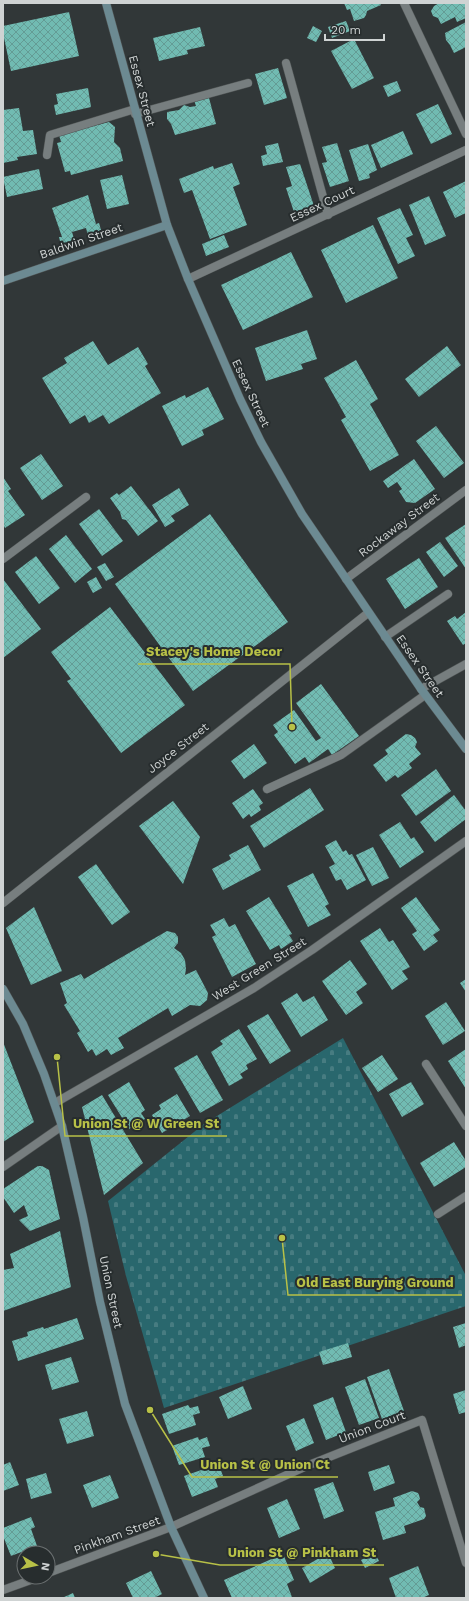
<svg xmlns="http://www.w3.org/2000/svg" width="469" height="1601" font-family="'Work Sans',sans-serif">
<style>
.cemetery{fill:url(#cemetery-stones)}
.building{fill:url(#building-cross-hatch)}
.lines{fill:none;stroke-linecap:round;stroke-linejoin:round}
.minor-casing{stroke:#505555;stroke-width:9}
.secondary-casing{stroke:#505555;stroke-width:9}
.minor{stroke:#777e7f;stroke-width:8}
.secondary{stroke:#6c8a92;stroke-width:8}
.labels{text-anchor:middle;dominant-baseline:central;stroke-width:4;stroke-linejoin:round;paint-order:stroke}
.street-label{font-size:12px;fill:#cfd3d3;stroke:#272d2e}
.leader{fill:none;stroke:#b8c147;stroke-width:1.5}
.callout-dot{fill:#b8c147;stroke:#272d2e;stroke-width:1.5}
.callout-label{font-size:13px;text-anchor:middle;font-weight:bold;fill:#b8c147;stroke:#272d2e;stroke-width:4;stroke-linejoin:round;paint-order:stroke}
</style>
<defs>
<pattern id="cemetery-stones" width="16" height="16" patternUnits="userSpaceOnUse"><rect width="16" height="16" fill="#29676d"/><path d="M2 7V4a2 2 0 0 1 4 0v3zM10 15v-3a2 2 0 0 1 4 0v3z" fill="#477c81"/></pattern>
<pattern id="building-cross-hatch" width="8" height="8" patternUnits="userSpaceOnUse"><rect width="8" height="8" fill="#71bbb2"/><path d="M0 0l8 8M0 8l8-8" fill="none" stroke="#649c95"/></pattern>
</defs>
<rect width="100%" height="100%" fill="#313738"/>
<polygon class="cemetery" points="343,1038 466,1276 466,1306 164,1408 126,1276 108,1201 204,1124"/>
<g class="building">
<polygon points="344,3 380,3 381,5 367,11 366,15 364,18 354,21 350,9 347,10"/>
<polygon points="439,3 466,3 466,18 457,22 455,17 441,24 438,18 433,16 431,11 434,6"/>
<polygon points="69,12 79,56 11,71 3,33 3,26"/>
<polygon points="346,21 350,31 332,38 328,27"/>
<polygon points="466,22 466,47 454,53 450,45 446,40 445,33"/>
<polygon points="313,26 322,31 316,42 307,38"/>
<polygon points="200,27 205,46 187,50 188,54 159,61 153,38"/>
<polygon points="354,39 374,78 352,89 331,51"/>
<polygon points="278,68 287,98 264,105 255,74"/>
<polygon points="397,81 401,91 388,97 383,86"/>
<polygon points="88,88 91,107 56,115 54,105 58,104 56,94"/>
<polygon points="209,98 216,124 175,135 171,124 167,119 167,112 179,110 184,105 190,107 196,106 194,100"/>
<polygon points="438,104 452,134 431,144 416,114"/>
<polygon points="19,108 23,131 33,130 37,154 17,157 18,160 3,163 3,110"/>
<polygon points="109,122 115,127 114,142 120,148 123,161 71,175 70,171 65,172 57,143 61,142 59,135"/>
<polygon points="403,131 413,154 381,168 371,145"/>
<polygon points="278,143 283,162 263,166 261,156 267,154 265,146"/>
<polygon points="337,143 349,181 330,187 322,163 327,162 322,147"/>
<polygon points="368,144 377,170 369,174 370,178 359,181 349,150"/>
<polygon points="232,163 240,184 233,187 247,225 210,239 192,190 184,193 179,179 213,166 214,169"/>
<polygon points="300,164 314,206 294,212 286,188 292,186 286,167"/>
<polygon points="39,169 43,189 7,197 3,177"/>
<polygon points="122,175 129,204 107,209 100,180"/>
<polygon points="466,181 466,213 455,218 443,192"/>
<polygon points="88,195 96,224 99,223 102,233 88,236 86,228 72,232 75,242 61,245 59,237 62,237 52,208"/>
<polygon points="429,196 446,236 425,245 409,205"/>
<polygon points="400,208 413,235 406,238 415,256 398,264 377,218"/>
<polygon points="373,225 398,278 346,303 321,250"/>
<polygon points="224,235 229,247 206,256 202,244"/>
<polygon points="291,252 313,297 243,330 221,285"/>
<polygon points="307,330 317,359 301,364 303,369 266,381 255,348"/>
<polygon points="93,341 108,365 138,347 148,364 145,366 161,393 109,424 103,415 89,423 85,415 70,424 42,378 67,363 64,358"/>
<polygon points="447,346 461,365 419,397 405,379"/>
<polygon points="356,360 378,399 370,404 399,455 370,471 341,420 346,417 324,378"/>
<polygon points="208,387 224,419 202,430 204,435 182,446 162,406 185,395 186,398"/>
<polygon points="436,426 464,463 444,478 416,441"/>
<polygon points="41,454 63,486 42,500 20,468"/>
<polygon points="414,459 435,489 415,503 406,502 399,491 402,489 397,482 388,488 383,481"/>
<polygon points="3,477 11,489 8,491 25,515 5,528 3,524"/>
<polygon points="131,486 158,521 138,536 126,520 122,519 120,512 110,498 117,493 119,495"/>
<polygon points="179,488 189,505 171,516 175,521 165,527 152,505"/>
<polygon points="99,509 123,541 102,556 79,524"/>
<polygon points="210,514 288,622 193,691 115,584"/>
<polygon points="466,524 466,569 445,538"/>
<polygon points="66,535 92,569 75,583 49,549"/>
<polygon points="440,542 458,566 444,577 426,552"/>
<polygon points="36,556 60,588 39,604 15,572"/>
<polygon points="419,558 438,587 405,609 386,579"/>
<polygon points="105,563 114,577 106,581 97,567"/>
<polygon points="96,577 102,588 93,593 87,582"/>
<polygon points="3,579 41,629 3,658"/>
<polygon points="110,607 185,705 121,753 67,681 71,679 51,652"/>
<polygon points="466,612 466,643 463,645 447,621 455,616 457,619"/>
<polygon points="321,684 359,736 332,755 328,749 309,763 305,757 295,764 274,735 278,732 273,725 294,710 316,741 321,738 296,703"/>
<polygon points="406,734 411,735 415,738 417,742 415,747 421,754 409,764 412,768 398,778 395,775 386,782 373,765 388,754 385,750"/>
<polygon points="254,744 267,763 244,779 231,761"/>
<polygon points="436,769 451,791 416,816 401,795"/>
<polygon points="310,788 324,810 264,848 250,826"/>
<polygon points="253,789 263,803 259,806 261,810 251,817 249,814 243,819 232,803"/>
<polygon points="454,795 466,811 466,819 435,842 420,822"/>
<polygon points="173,801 200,837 183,884 139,826"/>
<polygon points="400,822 411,839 414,837 424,852 400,868 379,835"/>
<polygon points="336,840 343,852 346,850 349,855 352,854 366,880 347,890 341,879 336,881 329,867 335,864 325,846"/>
<polygon points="248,845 261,870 223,890 212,869 231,859 229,855"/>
<polygon points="373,847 389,878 372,886 356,855"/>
<polygon points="96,864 130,912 112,925 78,877"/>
<polygon points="313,873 329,904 325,906 331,915 308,927 287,886"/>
<polygon points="269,897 292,934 289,935 293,941 281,949 279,945 270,950 246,911"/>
<polygon points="416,897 440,930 433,935 438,941 424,951 412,934 417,931 401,908"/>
<polygon points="34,907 62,971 31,985 6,928"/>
<polygon points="224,918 229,927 235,924 256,964 232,977 212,937 216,935 210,925"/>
<polygon points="380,928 389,942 393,940 410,967 402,971 408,979 392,990 360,941"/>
<polygon points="167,931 175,933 178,937 178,943 174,948 181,953 185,960 186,969 185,975 196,970 208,993 207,1000 200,1006 190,1005 172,1016 168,1008 118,1038 124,1048 111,1055 107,1049 96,1056 92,1049 88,1052 77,1033 80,1031 64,1005 67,1003 60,983 81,974 84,979"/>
<polygon points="350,960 367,984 356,992 363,1003 346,1015 322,981"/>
<polygon points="466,979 466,992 460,983"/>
<polygon points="297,993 303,1002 314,996 328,1020 301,1037 281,1003"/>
<polygon points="446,1002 465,1031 443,1045 425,1016"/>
<polygon points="268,1014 291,1051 270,1064 247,1026"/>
<polygon points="239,1029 257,1059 246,1065 248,1069 240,1074 243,1078 229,1086 211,1052 223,1044 220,1041"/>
<polygon points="3,1042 34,1122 3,1142"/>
<polygon points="466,1049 466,1089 448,1061"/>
<polygon points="197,1055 223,1100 200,1113 174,1068"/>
<polygon points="382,1055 398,1079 378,1092 362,1068"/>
<polygon points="129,1082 145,1110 141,1113 145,1119 129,1129 108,1095"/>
<polygon points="411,1082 424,1104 402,1117 389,1094"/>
<polygon points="177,1094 190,1116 162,1133 152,1115 161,1109 159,1105"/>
<polygon points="102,1095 143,1163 104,1195 82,1107"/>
<polygon points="454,1142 466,1161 466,1167 434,1187 420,1163"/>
<polygon points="38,1166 42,1166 49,1170 60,1219 30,1231 19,1220 28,1216 24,1205 14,1213 3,1197 3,1189"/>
<polygon points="60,1231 71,1287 3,1311 3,1270 14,1268 10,1254"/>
<polygon points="77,1318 84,1339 18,1361 12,1341 28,1336 27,1332 43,1327 44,1329"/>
<polygon points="466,1323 466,1345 459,1348 453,1327"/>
<polygon points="348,1343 352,1357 323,1365 319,1352"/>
<polygon points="71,1357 79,1382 52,1390 45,1365"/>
<polygon points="389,1369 404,1411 382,1419 367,1377"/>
<polygon points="365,1379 379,1418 359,1425 345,1387"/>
<polygon points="243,1386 252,1409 228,1419 219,1397"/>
<polygon points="466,1390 466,1412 459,1414 453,1394"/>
<polygon points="333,1397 346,1432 326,1440 313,1405"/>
<polygon points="188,1405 190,1408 198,1406 200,1413 193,1415 196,1425 169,1434 162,1414"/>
<polygon points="87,1411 94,1436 67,1444 59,1419"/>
<polygon points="304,1418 314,1443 296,1451 286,1426"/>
<polygon points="198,1437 199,1440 207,1437 210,1446 202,1448 205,1457 179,1465 172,1446"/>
<polygon points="10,1462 19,1485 3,1491 3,1465"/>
<polygon points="389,1465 395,1483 374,1491 368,1472"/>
<polygon points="210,1467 211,1471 220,1468 223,1476 215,1479 218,1487 192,1497 184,1476"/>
<polygon points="46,1473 52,1493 31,1499 26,1479"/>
<polygon points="110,1475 119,1498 92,1508 83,1485"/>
<polygon points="333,1482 344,1511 324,1519 314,1489"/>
<polygon points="412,1491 418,1493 419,1495 420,1499 417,1502 420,1507 424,1508 426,1516 424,1519 404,1526 406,1533 383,1540 375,1512 395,1506 393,1498"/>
<polygon points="287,1499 300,1529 279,1538 267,1508"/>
<polygon points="31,1517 35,1527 31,1529 37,1546 11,1556 3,1536 3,1528"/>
<polygon points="328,1553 335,1568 310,1583 302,1568"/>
<polygon points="375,1553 379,1561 365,1568 361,1560"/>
<polygon points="283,1554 294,1580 287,1584 292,1597 289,1598 232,1598 224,1580"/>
<polygon points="418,1566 429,1595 422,1598 396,1598 389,1578"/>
<polygon points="151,1571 162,1594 154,1598 133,1598 126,1583"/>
<polygon points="73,1593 75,1598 62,1598"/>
</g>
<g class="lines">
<g class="minor-casing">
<g id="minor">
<polyline points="404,3 466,134"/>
<polyline points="286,63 328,215"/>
<polyline points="135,114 248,83"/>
<polyline points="47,155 50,135 135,109"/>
<polyline points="188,279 466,150"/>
<polyline points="3,559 86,497"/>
<polyline points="346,579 466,490"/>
<polyline points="385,637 448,594"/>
<polyline points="421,689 466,664"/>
<polyline points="267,789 341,755 425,695"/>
<polyline points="3,903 368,613"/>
<polyline points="426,1064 466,1126"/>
<polyline points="55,1103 254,988 312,950 466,841"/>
<polyline points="3,1167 62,1126"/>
<polyline points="438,1214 466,1196"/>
<polyline points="48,1573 171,1527 309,1465 422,1420 466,1563"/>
<polyline points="3,1590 39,1577"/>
</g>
</g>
<g class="secondary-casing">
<g id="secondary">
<polyline points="106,3 167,225 188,279 240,399 261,442 302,514 421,689 466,749"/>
<polyline points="3,281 167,225"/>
<polyline points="3,989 23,1024 44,1074 62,1126 83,1217 100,1302 125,1404 171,1527 204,1598"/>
</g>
</g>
<use href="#minor" class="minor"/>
<use href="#secondary" class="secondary"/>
</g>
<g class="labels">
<g class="street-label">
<text transform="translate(142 91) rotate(75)">Essex Street</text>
<text transform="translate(322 204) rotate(-25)">Essex Court</text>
<text transform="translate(81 241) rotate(-19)">Baldwin Street</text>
<text transform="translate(251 393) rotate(65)">Essex Street</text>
<text transform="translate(399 525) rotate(-37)">Rockaway Street</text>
<text transform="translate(420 666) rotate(55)">Essex Street</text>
<text transform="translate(178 748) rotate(-38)">Joyce Street</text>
<text transform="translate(259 969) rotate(-32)">West Green Street</text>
<text transform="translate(111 1292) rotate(78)">Union Street</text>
<text transform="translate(372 1427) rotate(-21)">Union Court</text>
<text transform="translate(117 1535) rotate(-20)">Pinkham Street</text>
</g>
</g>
<path class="leader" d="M292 727L290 664H138M57 1057L65 1136H227M282 1238L288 1295H462M150 1410L192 1477H338M156 1554L220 1565H384"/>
<g class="callout-dot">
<circle cx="292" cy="727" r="4"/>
<circle cx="57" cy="1057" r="4"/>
<circle cx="282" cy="1238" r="4"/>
<circle cx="150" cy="1410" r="4"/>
<circle cx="156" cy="1554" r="4"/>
</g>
<g class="callout-label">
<text x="214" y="656">Stacey's Home Decor</text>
<text x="146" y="1128">Union St @ W Green St</text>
<text x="375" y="1287">Old East Burying Ground</text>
<text x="265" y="1469">Union St @ Union Ct</text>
<text x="302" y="1557">Union St @ Pinkham St</text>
</g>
<rect width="469" height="1601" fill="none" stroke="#cfd3d3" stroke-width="8"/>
<g transform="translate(36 1565) rotate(99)"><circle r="19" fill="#272d2e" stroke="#6a6f70"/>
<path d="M0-3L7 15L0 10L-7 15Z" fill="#b8c147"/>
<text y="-6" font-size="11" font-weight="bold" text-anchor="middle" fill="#cfd3d3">N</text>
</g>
<path d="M325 34v6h59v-6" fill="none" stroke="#cfd3d3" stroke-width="2"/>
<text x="331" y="34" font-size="12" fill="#cfd3d3" stroke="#272d2e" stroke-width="3" paint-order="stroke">20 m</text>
</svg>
